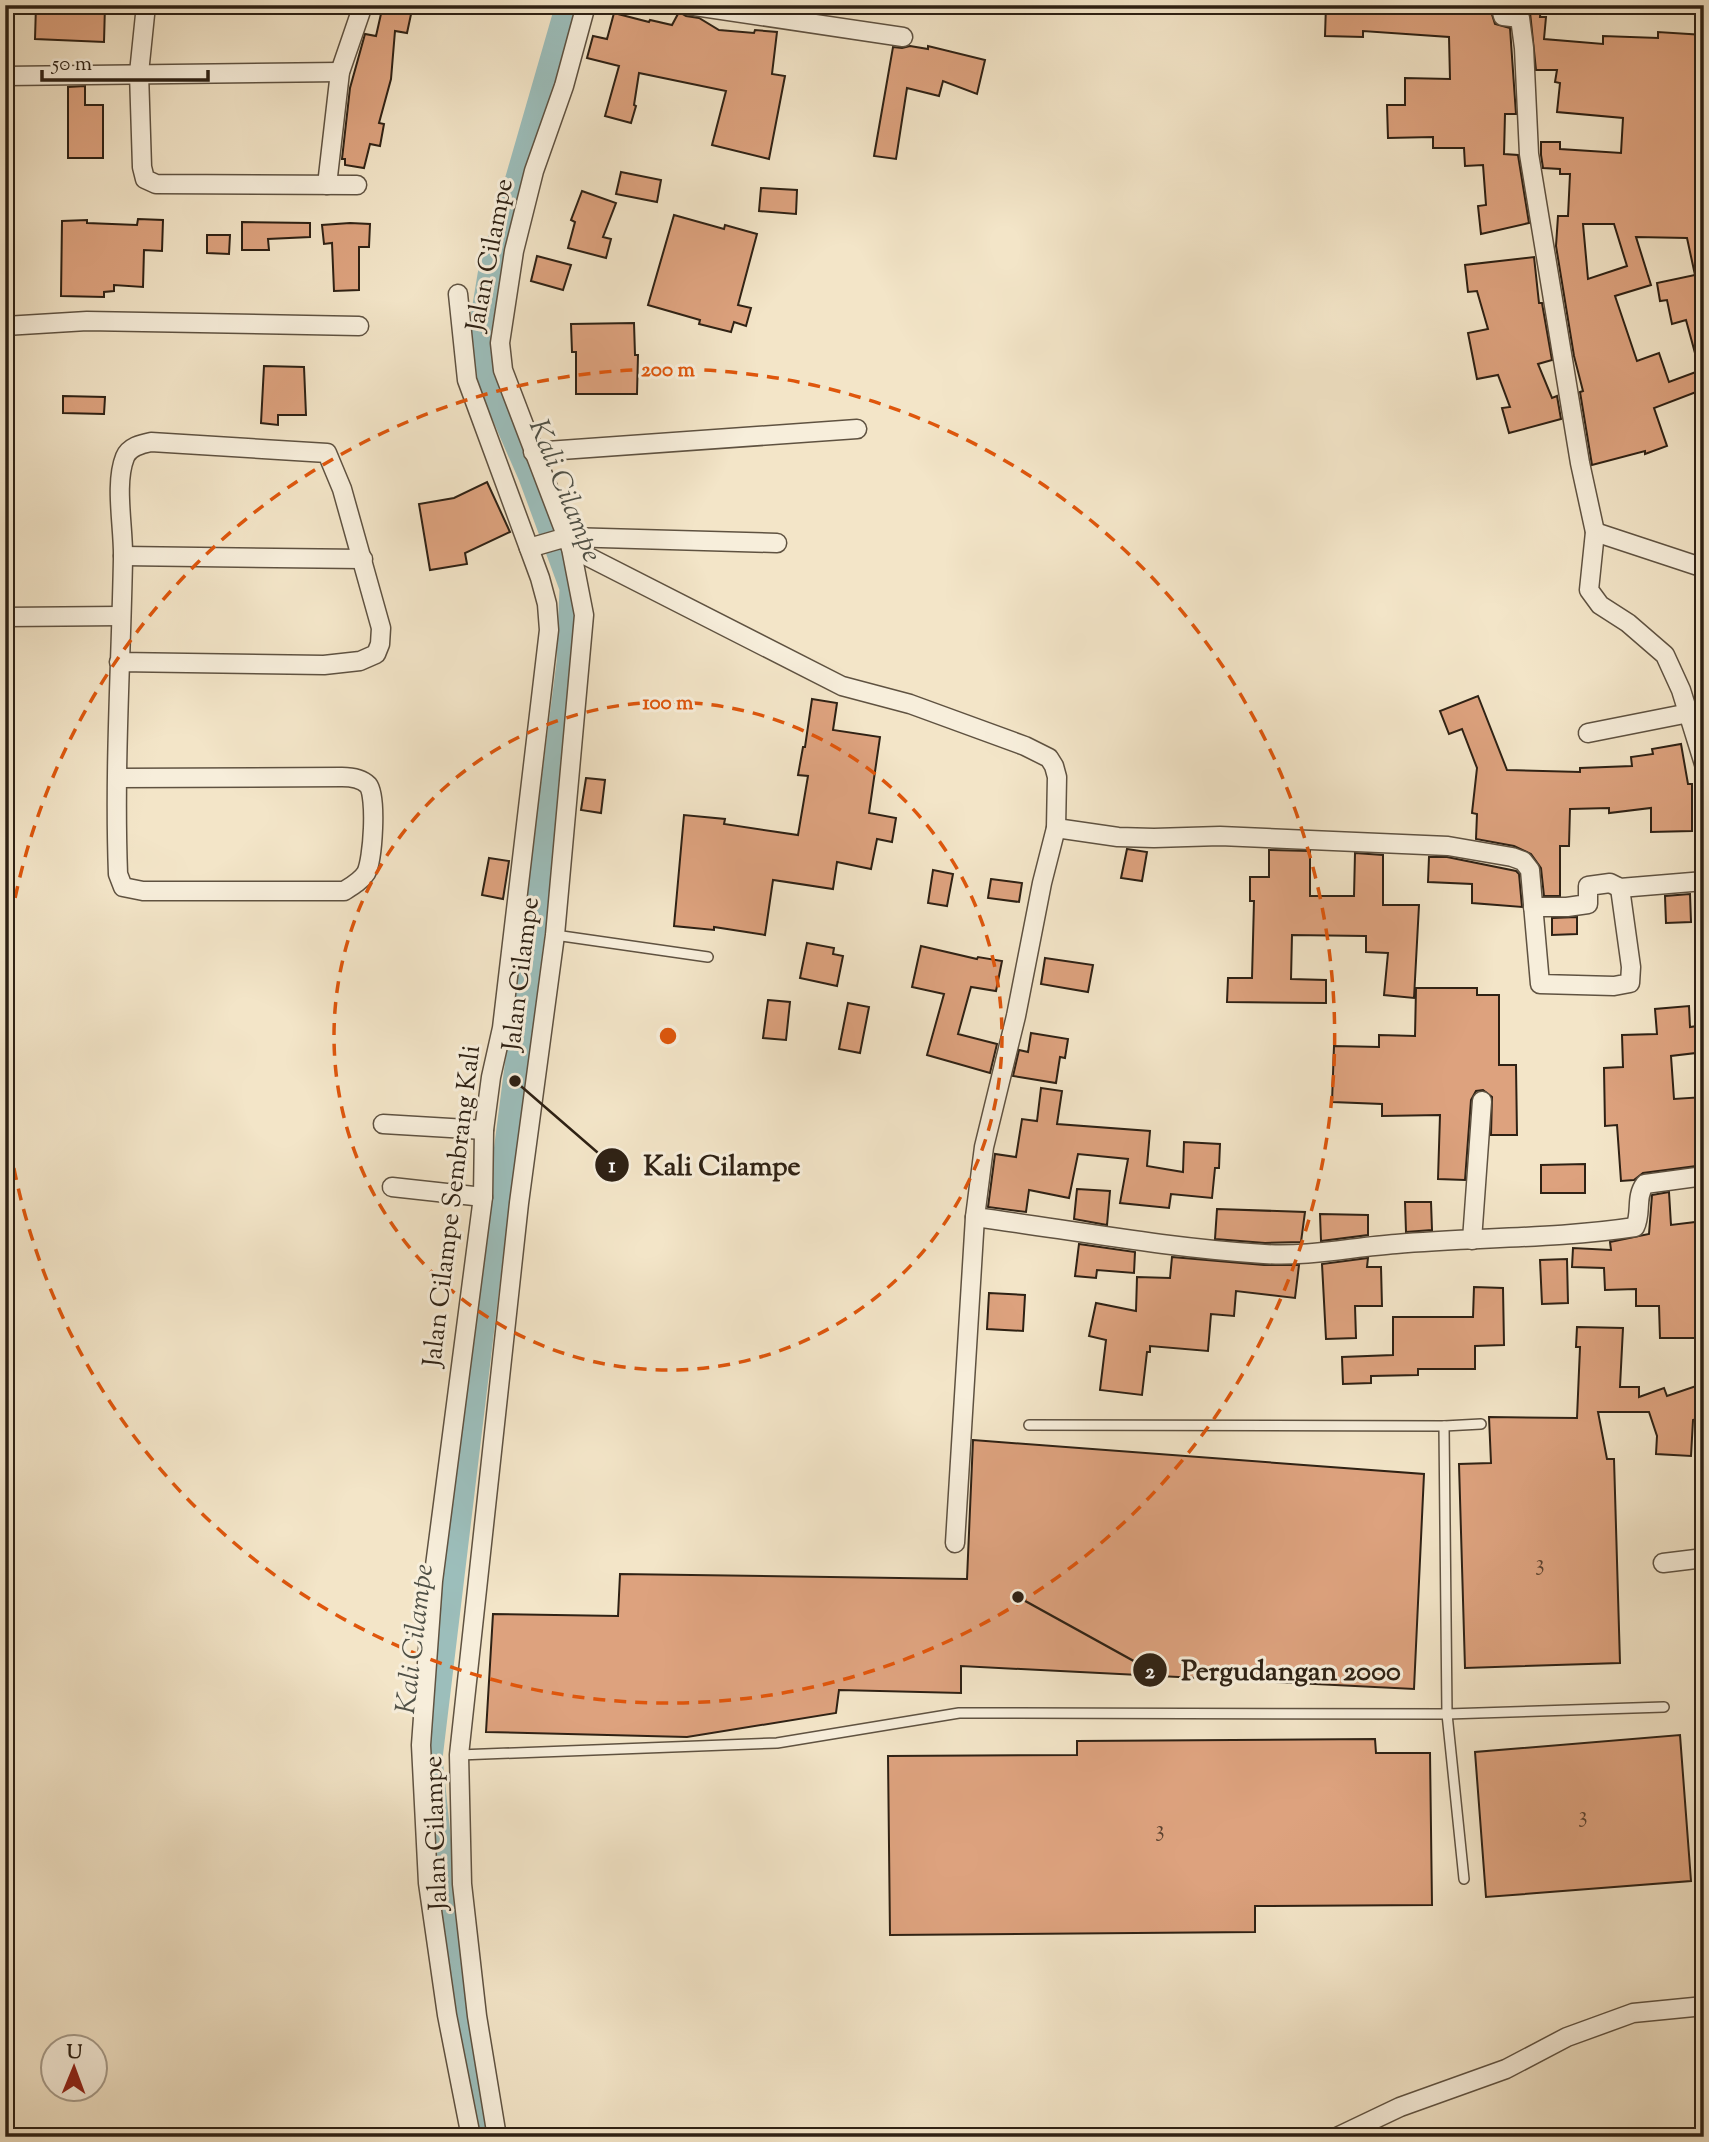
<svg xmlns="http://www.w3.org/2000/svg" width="1709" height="2142" font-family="'Sorts Mill Goudy',serif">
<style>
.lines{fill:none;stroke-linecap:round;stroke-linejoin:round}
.canal{stroke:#9cbebb;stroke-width:23}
.building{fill:#dda27e;stroke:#2e2114;stroke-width:2;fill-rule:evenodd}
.lane-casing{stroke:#5f5241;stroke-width:12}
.street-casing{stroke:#5f5241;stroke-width:21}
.lane{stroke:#f7eedb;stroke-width:9}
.street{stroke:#f7eedb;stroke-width:18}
.ring{fill:none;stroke:#df560c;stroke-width:3.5;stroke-dasharray:12 9}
.labels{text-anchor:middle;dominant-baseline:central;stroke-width:6;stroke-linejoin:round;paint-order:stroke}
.number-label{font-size:23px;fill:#5a412e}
.street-label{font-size:26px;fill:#2e2114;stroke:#f7eedb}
.water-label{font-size:28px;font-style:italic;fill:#4f5046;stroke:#f7eedb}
.centre{fill:#df560c;stroke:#f7eedb;stroke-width:3.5}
.ring-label{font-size:21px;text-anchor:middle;font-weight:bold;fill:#df560c;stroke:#f7eedb;stroke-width:6;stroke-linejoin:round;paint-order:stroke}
.leader{fill:none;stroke:#2e2114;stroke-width:2.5}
.callout-dot{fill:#2e2114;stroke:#f7eedb;stroke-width:2.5}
.mark-label{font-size:21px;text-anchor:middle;font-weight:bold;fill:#fff}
.callout-label{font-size:28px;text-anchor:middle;font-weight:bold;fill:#2e2114;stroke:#f7eedb;stroke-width:6;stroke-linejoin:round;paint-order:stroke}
</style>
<rect width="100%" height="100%" fill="#f3e5c8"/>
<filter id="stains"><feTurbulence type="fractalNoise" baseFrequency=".00286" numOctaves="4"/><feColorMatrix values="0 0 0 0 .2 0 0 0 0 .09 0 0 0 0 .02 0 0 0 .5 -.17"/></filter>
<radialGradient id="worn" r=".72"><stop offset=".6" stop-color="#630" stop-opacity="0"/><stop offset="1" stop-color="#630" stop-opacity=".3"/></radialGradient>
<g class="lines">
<polyline class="canal" points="482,2137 480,2113 457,2010 431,1758 491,1261 568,663 571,588 530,477 489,383 479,336 489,275 567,5"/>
</g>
<g class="building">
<polygon points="36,5 105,5 104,42 35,39"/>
<polygon points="383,5 413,5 407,33 395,31 391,79 379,123 384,124 380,146 370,144 364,168 345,165 345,159 342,159 350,88 365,34 376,36"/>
<polygon points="1326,5 1411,5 1410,11 1460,10 1460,5 1489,5 1495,24 1510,28 1516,114 1505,114 1504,154 1518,155 1529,223 1481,234 1478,206 1486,205 1483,165 1465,166 1464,148 1433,148 1433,137 1388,138 1387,105 1405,105 1405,78 1450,79 1449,37 1363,31 1363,37 1325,36"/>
<path d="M1512,5h29l-1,12h6l-2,22 59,5v-8l55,2v-6l46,3v246h-4l4,18v64l-6,1 -12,-44 -14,4 -5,-24 -7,1 -3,-18 38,-8 -8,-37 -51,-1 15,48 -36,11 22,65 22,-8 10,29 35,-13v20l-50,19 13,38 -22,8v-3l-53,14 -12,-73 3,-1 -9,-35 -18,-110 2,-30h10l2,-42h-10v-5l-17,-1 -2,-13v-13h19v7l61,4 2,-35 -66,-6 3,-29 -5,-1 2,-12h-21l-6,-58 -5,-4zM1583,224h31l13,42 -39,13z"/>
<polygon points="679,12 686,16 699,18 719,30 754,33 755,30 777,32 772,74 785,76 769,159 712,145 726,91 639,73 634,105 636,106 631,123 605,116 619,66 587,58 593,36 607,39 614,13 649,22 650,20 672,25"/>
<polygon points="910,46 928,49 928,46 985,60 977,94 943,81 939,96 907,88 896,159 874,156 893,47 902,48"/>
<polygon points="85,86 85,105 103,105 103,158 68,158 68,87"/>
<polygon points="621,172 661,180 657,202 616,194"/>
<polygon points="761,188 797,190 796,214 759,211"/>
<polygon points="582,191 616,203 603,237 611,239 606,258 568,248 575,222 571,220"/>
<polygon points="674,215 724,229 725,225 757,234 738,305 751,308 746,326 734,322 731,332 699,324 700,320 648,305"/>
<polygon points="138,219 163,220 162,251 144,250 143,287 114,285 114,291 104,292 104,297 61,296 62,221 87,220 87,223 137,225"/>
<polygon points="242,222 310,223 310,237 268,239 269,250 242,250"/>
<polygon points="350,223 370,224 369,247 359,247 359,290 334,291 332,243 324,244 322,225"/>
<polygon points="207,235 230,235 229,254 207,253"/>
<polygon points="537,256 571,265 563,290 531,281"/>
<polygon points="1534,257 1539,303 1542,303 1552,360 1538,364 1552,398 1557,396 1561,419 1509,433 1502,408 1510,407 1498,375 1477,379 1468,333 1488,329 1477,291 1468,292 1465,265"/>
<polygon points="634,323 635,355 638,355 637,394 576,394 576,352 572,352 571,324"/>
<polygon points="264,366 304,367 306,415 278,415 278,425 261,423"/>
<polygon points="63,396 105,397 104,414 63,413"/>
<polygon points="487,482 510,532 465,553 467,564 430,570 419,504 454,498"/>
<polygon points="1478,696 1507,770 1580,772 1580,768 1632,766 1631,757 1653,754 1652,749 1681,744 1688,784 1692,784 1692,831 1651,832 1651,808 1609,813 1609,808 1570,809 1569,846 1560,846 1560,896 1544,896 1541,868 1531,854 1514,846 1476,839 1477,814 1472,813 1477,768 1462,729 1449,734 1440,711"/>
<polygon points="812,699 837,703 833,730 880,737 869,813 896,818 892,842 877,839 871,869 837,862 833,889 773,880 765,935 714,927 714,930 674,926 684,815 725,819 724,824 798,835 808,776 798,775 803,747 805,747"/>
<polygon points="586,778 605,780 601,813 581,810"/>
<polygon points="1127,849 1147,852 1142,881 1121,878"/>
<polygon points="1269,850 1310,851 1310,896 1354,896 1355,853 1383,855 1383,905 1419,905 1414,998 1384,995 1388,953 1366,952 1366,936 1292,935 1291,979 1326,980 1326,1003 1227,1002 1228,978 1252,978 1254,901 1250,901 1250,877 1269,877"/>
<polygon points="1429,857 1447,857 1516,871 1519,874 1522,907 1472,903 1472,884 1428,882"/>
<polygon points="489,858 509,861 503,899 482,895"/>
<polygon points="933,870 953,874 947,906 928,903"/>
<polygon points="991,879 1022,883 1019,902 988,898"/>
<polygon points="1690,894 1691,922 1666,923 1665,896"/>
<polygon points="1577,917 1577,934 1552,935 1552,918"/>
<polygon points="807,943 834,948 833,954 843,956 837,986 800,978"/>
<polygon points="921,946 977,959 978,957 1002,961 996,991 971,987 958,1034 997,1044 990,1073 927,1055 944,994 912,987"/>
<polygon points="1045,958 1093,965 1088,992 1041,984"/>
<polygon points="1416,988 1477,988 1477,995 1499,995 1499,1065 1516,1065 1517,1135 1491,1135 1492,1097 1483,1090 1476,1091 1471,1100 1465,1180 1438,1179 1440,1115 1382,1116 1382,1104 1332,1102 1334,1046 1379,1047 1379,1035 1415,1036"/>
<polygon points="768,1000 790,1002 786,1040 763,1038"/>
<polygon points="848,1003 869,1007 860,1053 839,1049"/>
<polygon points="1689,1006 1690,1027 1704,1025 1704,1052 1671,1056 1674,1099 1704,1097 1704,1165 1643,1173 1634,1180 1621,1181 1617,1125 1605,1126 1604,1068 1623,1067 1622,1035 1657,1034 1655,1009"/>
<polygon points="1031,1033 1068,1039 1065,1058 1060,1057 1056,1083 1013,1076 1019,1050 1028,1052"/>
<polygon points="1041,1088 1062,1091 1057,1124 1150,1131 1147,1166 1183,1172 1184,1142 1220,1144 1219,1168 1215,1168 1212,1198 1171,1194 1169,1208 1120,1203 1128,1159 1078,1154 1069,1198 1029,1190 1026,1212 988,1207 995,1154 1016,1157 1022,1119 1037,1121"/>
<polygon points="1585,1164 1585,1193 1541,1193 1541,1165"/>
<polygon points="1077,1189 1110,1191 1107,1225 1074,1219"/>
<polygon points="1669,1192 1671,1225 1704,1221 1704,1338 1660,1338 1659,1306 1636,1306 1636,1289 1605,1290 1604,1268 1572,1267 1573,1248 1611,1250 1610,1242 1649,1234 1652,1195"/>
<polygon points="1405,1202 1431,1202 1432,1230 1406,1232"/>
<polygon points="1217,1209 1305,1212 1301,1242 1265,1243 1215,1239"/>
<polygon points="1320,1214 1368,1215 1368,1235 1321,1241"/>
<polygon points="1079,1244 1135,1252 1134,1273 1097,1270 1096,1278 1075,1276"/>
<polygon points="1172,1257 1264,1265 1299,1265 1295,1298 1236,1291 1234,1316 1211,1314 1208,1351 1150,1346 1150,1352 1147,1352 1142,1395 1100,1390 1106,1340 1089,1336 1096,1303 1136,1311 1137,1277 1170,1278"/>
<polygon points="1368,1258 1367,1267 1381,1267 1382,1306 1355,1306 1356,1338 1326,1339 1322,1264"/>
<polygon points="1567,1259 1568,1303 1542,1304 1540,1260"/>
<polygon points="1474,1287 1503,1288 1504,1345 1475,1346 1475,1369 1418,1369 1418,1375 1371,1376 1371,1383 1343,1384 1342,1357 1393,1355 1393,1317 1473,1317"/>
<polygon points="989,1293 1025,1295 1023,1331 987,1329"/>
<polygon points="1577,1327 1623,1328 1620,1387 1639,1387 1639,1397 1664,1388 1667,1396 1699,1385 1704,1401 1704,1417 1693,1420 1691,1456 1656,1454 1657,1436 1649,1412 1598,1412 1607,1459 1614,1459 1620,1663 1465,1668 1459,1464 1491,1463 1489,1417 1577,1418 1580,1347 1576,1347"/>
<polygon points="973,1440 1424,1474 1414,1689 961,1666 961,1693 839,1690 836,1713 687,1737 486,1732 493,1614 618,1616 620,1574 967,1579"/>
<polygon points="1680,1735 1691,1881 1486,1897 1475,1752"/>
<polygon points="1375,1739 1376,1753 1430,1753 1432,1905 1255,1906 1255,1932 890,1935 888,1756 1077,1755 1077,1741"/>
</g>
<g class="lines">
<g class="lane-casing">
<g id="lane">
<polyline points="555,935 708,957"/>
<polyline points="1029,1425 1444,1426 1447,1714 1464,1879"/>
<polyline points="1444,1426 1481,1424"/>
<polyline points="459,1755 777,1743 959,1713 1447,1714 1664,1707"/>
</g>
</g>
<g class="street-casing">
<g id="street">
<polyline points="146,5 139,73 142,167 145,179 156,184 357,185"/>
<polyline points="688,5 903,37"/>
<polyline points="1500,5 1503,16 1520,18 1524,48 1529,154 1580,463 1595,532 1589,590 1600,605 1628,623 1665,655 1681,690 1704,764"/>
<polyline points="5,76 340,72"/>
<polyline points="327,185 340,72 363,5"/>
<polyline points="458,294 467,380 540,578 547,604 549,630 502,1028 491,1077 484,1130 483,1197 433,1581 421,1745 428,1883 447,2015 471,2137"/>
<polyline points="5,326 87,321 359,326"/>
<polyline points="533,452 857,429"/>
<polyline points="1595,532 1704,568"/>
<polyline points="529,548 567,537 777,543"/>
<polyline points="571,548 842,686 910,704 1025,746 1049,758 1054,766 1057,777 1056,828 1042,883 1016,1016 984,1147 975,1217 955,1543"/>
<polyline points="123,556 363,559"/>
<polyline points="5,617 121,616"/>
<polyline points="1588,733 1689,713"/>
<path d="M117,778l225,-1c9,0 19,1 26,8 9,11 5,75 -2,88 -5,8 -14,13 -22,18h-201l-20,-4 -5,-13c-4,-105 3,-210 5,-315 1,-30 -9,-75 2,-102 4,-10 16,-13 26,-15l176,11 15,36 39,139 -1,16 -4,10 -16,7 -36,4 -205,-3"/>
<polyline points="1056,828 1118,837 1154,838 1220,836 1448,846 1512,857 1523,861 1530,870 1540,984 1614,986 1630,983 1631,967 1620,888"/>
<polyline points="1533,907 1567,907 1588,904 1588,886 1610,883 1620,888 1704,881"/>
<polyline points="383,1124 484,1130"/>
<polyline points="392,1187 483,1197"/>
<path d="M975,1217c96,13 192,31 289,37 44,3 89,-7 132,-10 79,-7 160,-5 239,-17 7,-14 0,-30 10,-43l59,-8"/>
<polyline points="1472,1240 1482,1101"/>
<polyline points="1663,1563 1704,1558"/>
<polyline points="497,2137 477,2016 462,1884 459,1755 519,1203 555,935 584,615 571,548 503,370 500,343 514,251 534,171 564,86 586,5"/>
<polyline points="1337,2137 1400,2107 1506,2069 1567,2037 1633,2013 1704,2006"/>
</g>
</g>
<use href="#lane" class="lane"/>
<use href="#street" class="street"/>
</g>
<g class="ring">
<circle cx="668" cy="1036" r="334"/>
<path d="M5 960A667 667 0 1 1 5 1112"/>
</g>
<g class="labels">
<g class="number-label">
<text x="1540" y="1564">3</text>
<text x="1583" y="1816">3</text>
<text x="1160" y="1830">3</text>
</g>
<g class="street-label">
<text transform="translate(491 255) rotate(-79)">Jalan Cilampe</text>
<text transform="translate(522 974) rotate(-83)">Jalan Cilampe</text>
<text transform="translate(453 1206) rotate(-83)">Jalan Cilampe Sembrang Kali</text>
<text transform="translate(437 1833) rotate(-92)">Jalan Cilampe</text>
</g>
<g class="water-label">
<text transform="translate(564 491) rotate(68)">Kali Cilampe</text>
<text transform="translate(416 1639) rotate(-83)">Kali Cilampe</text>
</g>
</g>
<circle cx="668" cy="1036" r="10" class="centre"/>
<g class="ring-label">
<text x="668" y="376">200 m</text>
<text x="668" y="709">100 m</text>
</g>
<path class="leader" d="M515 1081L612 1165M1018 1597L1150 1670"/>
<g class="callout-dot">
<circle cx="515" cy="1081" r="7"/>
<circle cx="1018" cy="1597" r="7"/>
<circle cx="612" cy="1165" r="18"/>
<circle cx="1150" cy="1670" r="18"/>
</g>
<g class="mark-label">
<text x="612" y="1172">1</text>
<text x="1150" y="1678">2</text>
</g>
<g class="callout-label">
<text x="722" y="1175">Kali Cilampe</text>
<text x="1291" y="1680">Pergudangan 2000</text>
</g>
<rect width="1709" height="2142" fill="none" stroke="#f3e5c8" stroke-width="28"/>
<rect x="7" y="7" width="1695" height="2128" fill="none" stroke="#2e2114" stroke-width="3.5"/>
<rect x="14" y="14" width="1681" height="2114" fill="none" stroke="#2e2114" stroke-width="2"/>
<g transform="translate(74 2068) rotate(1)"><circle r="33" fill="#f7eedb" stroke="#a79c8b" stroke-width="2"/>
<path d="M0-5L12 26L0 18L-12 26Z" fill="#8f2418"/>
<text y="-10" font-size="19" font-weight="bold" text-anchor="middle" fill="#2e2114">U</text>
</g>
<path d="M42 70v10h166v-10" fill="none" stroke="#2e2114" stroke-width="3.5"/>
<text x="52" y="70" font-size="21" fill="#2e2114" stroke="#f7eedb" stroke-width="5" paint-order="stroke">50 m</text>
<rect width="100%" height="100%" filter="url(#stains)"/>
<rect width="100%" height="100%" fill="url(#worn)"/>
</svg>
